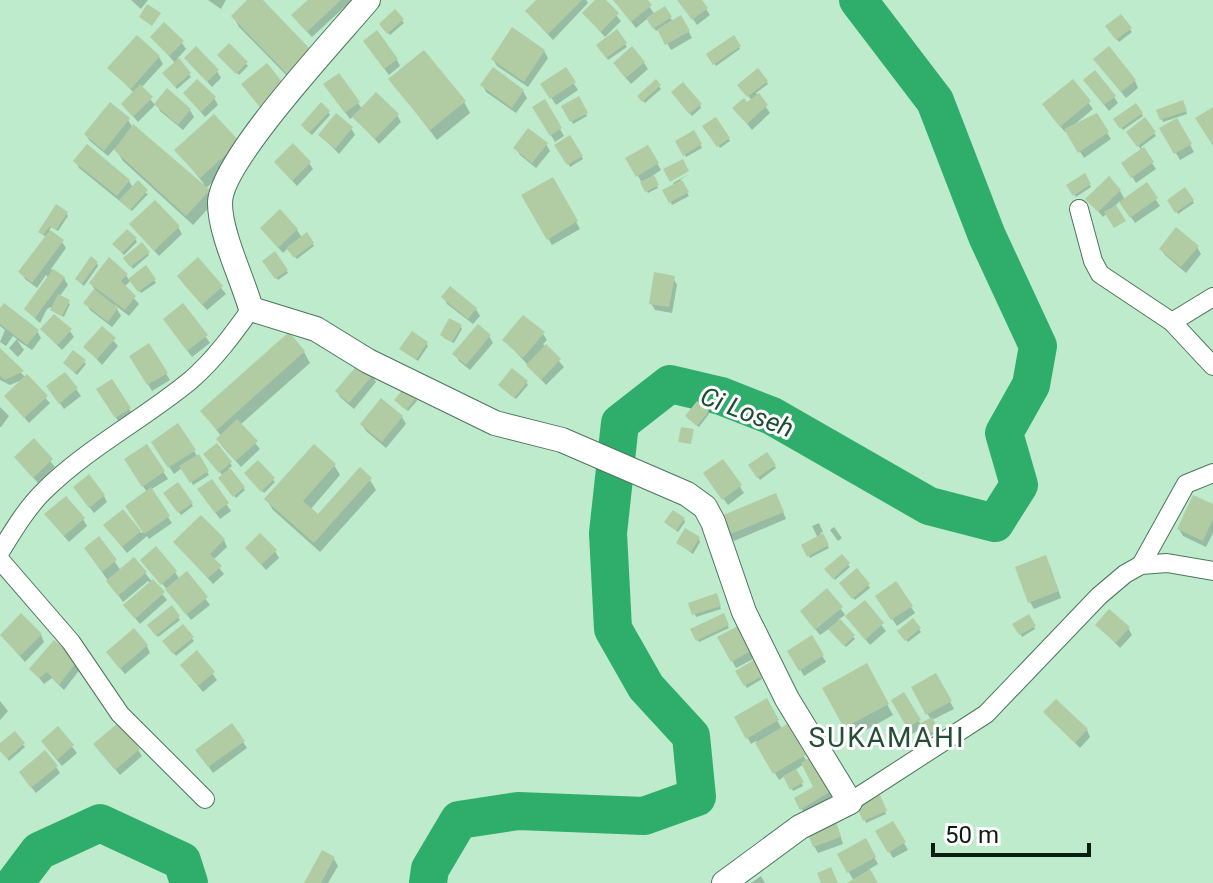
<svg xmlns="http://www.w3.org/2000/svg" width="1213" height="883" font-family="Roboto,sans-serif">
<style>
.shadow{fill:#0003}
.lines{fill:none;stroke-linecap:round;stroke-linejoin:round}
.river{stroke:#2ead6b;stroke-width:38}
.building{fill:#b1cca3}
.street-casing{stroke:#4c765b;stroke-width:20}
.secondary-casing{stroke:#4c765b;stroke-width:26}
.street{stroke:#fff;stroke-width:18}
.secondary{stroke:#fff;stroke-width:24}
.labels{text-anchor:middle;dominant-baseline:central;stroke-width:6;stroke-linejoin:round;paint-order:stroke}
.water-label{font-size:26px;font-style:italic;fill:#1d4d31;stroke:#fff}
.quarter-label{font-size:28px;letter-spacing:2px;fill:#254e35;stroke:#fff}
</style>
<rect width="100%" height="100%" fill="#bdebcc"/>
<g class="shadow">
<polygon points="131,0 148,0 141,9"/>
<polygon points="208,0 226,0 221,9"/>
<polygon points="250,0 260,0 310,52 294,83 239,27 233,16"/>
<polygon points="308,0 352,0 312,37 298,22"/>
<polygon points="539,0 586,0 588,3 553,40 527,12"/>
<polygon points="597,0 603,0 621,21 605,37 584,13"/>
<polygon points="614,0 645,0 655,15 664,9 673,22 681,18 692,38 671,50 659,29 656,31 648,18 636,28"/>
<polygon points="680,0 700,0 710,15 697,25"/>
<polygon points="395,12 404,23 390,35 383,27"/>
<polygon points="1120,17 1132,32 1119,42 1108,27"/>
<polygon points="617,32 627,47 608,60 599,45"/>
<polygon points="152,37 182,43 186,49 177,59 191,77 177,89 166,76 176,64"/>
<polygon points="733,38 740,49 716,66 709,55"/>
<polygon points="229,45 248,66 239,75 221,57"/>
<polygon points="369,48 397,60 400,66 389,75"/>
<polygon points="544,51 548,58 528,87 497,66 493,59"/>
<polygon points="159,57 163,64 141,88 155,105 138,122 123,104 134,93 110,68"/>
<polygon points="186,58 217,71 221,78 212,87"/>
<polygon points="644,63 648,69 631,84 619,70"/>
<polygon points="1100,66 1135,81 1138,88 1126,98"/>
<polygon points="565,70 578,90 556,105 543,85"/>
<polygon points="758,71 768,84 756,93 770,113 752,130 735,109 752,101 740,85"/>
<polygon points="391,80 464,102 470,113 437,140"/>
<polygon points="655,82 661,89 645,103 639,96"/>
<polygon points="1073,82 1093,109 1075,124 1096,116 1111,139 1084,158 1067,131 1065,132 1048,111"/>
<polygon points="483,85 523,91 527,98 516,113 486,92"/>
<polygon points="1090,87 1114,97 1118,103 1109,111"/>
<polygon points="168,91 190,110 194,117 183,130 160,111 157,104"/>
<polygon points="330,91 358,103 362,109 397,115 401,122 379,144 354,116 350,119"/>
<polygon points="185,94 214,98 218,105 205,117"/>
<polygon points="675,95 700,105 701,108 692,116"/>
<polygon points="578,99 587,116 573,124 564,106"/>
<polygon points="544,102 564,136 555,142 535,108"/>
<polygon points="1184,105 1187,114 1163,122 1159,111"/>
<polygon points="1136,106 1143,116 1123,130 1116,120"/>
<polygon points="328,112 330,115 312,135 304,128"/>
<polygon points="214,117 244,154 205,189 214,202 193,225 123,161 115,148 108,156 90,141 86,135 128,120 133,128 202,186 204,184 177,150"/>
<polygon points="715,120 730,141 720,148 705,127"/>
<polygon points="1145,120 1156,136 1141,147 1156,169 1136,183 1124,163 1142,151 1129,133"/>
<polygon points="1177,121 1194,152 1180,160 1162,129"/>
<polygon points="351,128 355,135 339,154 320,135"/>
<polygon points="693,132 702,148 686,157 678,142"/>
<polygon points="570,137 583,159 570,167 557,145"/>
<polygon points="546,144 550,151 536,168 520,155 516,148"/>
<polygon points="647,147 661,170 652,176 658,188 648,193 628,159"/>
<polygon points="76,161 129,181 133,188 148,194 132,211 79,168"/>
<polygon points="276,162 309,163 313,169 297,186"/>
<polygon points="689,174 680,180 689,196 672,205 665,191 675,186 673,183"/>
<polygon points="1084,176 1091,187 1076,197 1069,185"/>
<polygon points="552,180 580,229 552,245 524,196"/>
<polygon points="1146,185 1160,206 1135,223 1120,201 1103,217 1088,199 1120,191 1125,200"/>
<polygon points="1185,190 1194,203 1178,214 1169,200"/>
<polygon points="66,213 68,216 58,231 51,227 49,231 62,242 66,248 51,269 64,278 68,285 59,297 70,304 64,317 54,312 51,307 47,309 40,323 26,310 49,278 46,275 37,288 25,279 21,272 47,238 40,232"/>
<polygon points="131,225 178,227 182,234 159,256"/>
<polygon points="297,230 302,238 306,235 314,246 297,259 288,248 283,253 267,235"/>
<polygon points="135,239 137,242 124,255 116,247"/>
<polygon points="142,245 149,255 133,269 125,258"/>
<polygon points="1197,247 1201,254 1186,273 1165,255 1161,249"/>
<polygon points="274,254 288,273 278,280 265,262"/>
<polygon points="198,260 226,294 207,310 183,283"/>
<polygon points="97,263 98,266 84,286 79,282"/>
<polygon points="146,268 156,283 141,293 131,280 124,287 139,304 129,316 114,304 121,316 112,327 90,310 86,303 95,290 91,283 126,275 129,280"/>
<polygon points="673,278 677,285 672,313 655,310 651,303"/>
<polygon points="444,297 476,309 480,316 473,324 447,304"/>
<polygon points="183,306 210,343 192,357 169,326"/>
<polygon points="0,311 37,331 41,338 32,350 17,340 24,350 18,357 9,348 17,339 13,336 6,346 0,342 5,330 0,326"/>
<polygon points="460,326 462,329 454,343 444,338 442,335"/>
<polygon points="103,329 118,346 102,365 86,347"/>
<polygon points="42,330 70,331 74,337 62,350"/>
<polygon points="543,334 547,340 543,344 564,367 546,385 505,340"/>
<polygon points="489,336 493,343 470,370 459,361 455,354"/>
<polygon points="426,343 428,346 418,361 402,349"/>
<polygon points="149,346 170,380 152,391 132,356"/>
<polygon points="0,351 50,403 29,423 6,396 22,380 10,385 0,380"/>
<polygon points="304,352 310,363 240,425 260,449 241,467 222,446 218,439 221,436 203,412"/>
<polygon points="84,362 86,364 77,375 65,364"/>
<polygon points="65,374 81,396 64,409 53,394"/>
<polygon points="372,375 376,382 354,409 341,398 337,392"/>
<polygon points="111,382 133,415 120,424 99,390"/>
<polygon points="526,382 528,385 516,399 502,388"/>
<polygon points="416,398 417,401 408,411 398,403"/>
<polygon points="0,407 9,416 1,427 0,427"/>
<polygon points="708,412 709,414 699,427 689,419"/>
<polygon points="402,417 406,424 386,448 366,431 362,425"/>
<polygon points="34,441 55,467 38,483 16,458"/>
<polygon points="146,446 168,479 150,490 172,523 149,539 147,536 127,553 110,532 122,512 141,533 143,532 147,492 130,467"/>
<polygon points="157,449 194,451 209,475 193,485 183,467 174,474"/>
<polygon points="767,454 776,468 760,480 751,466"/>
<polygon points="208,457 230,463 232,466 228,469 245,490 236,498 220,479 223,476"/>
<polygon points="723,461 744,493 728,505 710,480"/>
<polygon points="258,463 275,482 264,493 248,476"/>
<polygon points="334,465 340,475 310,510 318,517 370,480 376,490 320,552 273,510 267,500"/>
<polygon points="211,482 231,511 220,519 204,497"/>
<polygon points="177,485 193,506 181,515 166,493"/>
<polygon points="79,494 104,496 107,502 94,513"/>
<polygon points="779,502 786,519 734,541 730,534"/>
<polygon points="1213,506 1213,533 1206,547 1183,536 1179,529"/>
<polygon points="83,519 87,526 69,542 51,521"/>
<polygon points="684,519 685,522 678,532 666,523"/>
<polygon points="819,523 823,532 820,533 829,548 810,558 804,546 818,538 812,526"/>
<polygon points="834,527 842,538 838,541 830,530"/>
<polygon points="99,539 121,571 145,573 167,600 140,624 130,612 151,583 148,581 123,602 90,555"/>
<polygon points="699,539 700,542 693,554 678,543"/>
<polygon points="224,540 227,547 213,560 224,574 213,584 175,542"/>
<polygon points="247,548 275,551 279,558 266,570"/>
<polygon points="842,557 850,567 835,580 829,572"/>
<polygon points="1049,564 1061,598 1034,609 1030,602"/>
<polygon points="146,567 175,572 180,580 187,574 210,605 191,620 167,589"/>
<polygon points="857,571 870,588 855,600 843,586"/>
<polygon points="896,584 915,613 897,626 882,604"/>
<polygon points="717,598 721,609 696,617 691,604"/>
<polygon points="864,603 886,631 870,645 847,617"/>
<polygon points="171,608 180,620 158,637 149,625"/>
<polygon points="841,609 845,615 838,620 855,639 846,647 830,628 820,635 806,618"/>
<polygon points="723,616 729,628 699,642 693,630"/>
<polygon points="1028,617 1035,629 1022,637 1015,625"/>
<polygon points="913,621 921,632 908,642 900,631"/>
<polygon points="1098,625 1128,628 1132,635 1120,648"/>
<polygon points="183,627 194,641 176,656 165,641"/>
<polygon points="739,627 755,658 736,668 720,638"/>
<polygon points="41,635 44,642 25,662 2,636"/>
<polygon points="811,638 826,662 804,676 790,652"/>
<polygon points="54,643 81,668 64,690 52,678 44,684 32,669"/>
<polygon points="147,646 150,653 125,674 112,659"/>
<polygon points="197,653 217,680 203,692 187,672"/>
<polygon points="753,663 762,679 747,688 738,672"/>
<polygon points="866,666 893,715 852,738 825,689"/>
<polygon points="936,675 954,709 932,720 938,732 926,738 921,729 912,734 894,700 904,695 921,725 931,720 913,687"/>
<polygon points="0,701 8,711 0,720"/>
<polygon points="766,701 782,729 787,727 807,762 817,764 833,798 805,815 797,799 815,787 804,764 795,770 803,786 793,791 785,776 779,780 756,741 751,744 736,718"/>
<polygon points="1045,713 1087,730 1090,737 1080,748"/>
<polygon points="58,729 77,753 62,766 47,748"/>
<polygon points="14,734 25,747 9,761 0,746"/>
<polygon points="243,742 247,748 213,773 202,757"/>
<polygon points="138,750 142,756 120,775 100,751"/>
<polygon points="56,767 60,773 36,793 25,779"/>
<polygon points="879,798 886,814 866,823 859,806"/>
<polygon points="893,824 908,850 893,858 878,832"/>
<polygon points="837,825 843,844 818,853 814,846"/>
<polygon points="865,841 878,864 868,870 876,883 851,883 854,881 839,855"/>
<polygon points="334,859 338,866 328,883 306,883"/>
<polygon points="761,876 765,883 751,883"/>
</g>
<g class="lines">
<g class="river">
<polyline points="15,883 39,851 100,823 182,861 189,883"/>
<polyline points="428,883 430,869 459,820 518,811 644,816 697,797 691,736 646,687 613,629 608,533 620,423 670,384 721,396 772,416 929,506 995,523 1019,485 1004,433 1031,385 1038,346 987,236 935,101 858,0"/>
</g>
</g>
<g class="building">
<polygon points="247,0 263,0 311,50 287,74 231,16"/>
<polygon points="308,0 341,0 307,32 291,15"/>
<polygon points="536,0 582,0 548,34 525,11"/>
<polygon points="595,0 606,0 619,13 601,32 582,13"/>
<polygon points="613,0 648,0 652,5 631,22"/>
<polygon points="677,0 702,0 708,8 692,20"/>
<polygon points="147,4 161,13 152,26 139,17"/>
<polygon points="665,6 672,17 653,29 646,18"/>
<polygon points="395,9 404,19 387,34 379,24"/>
<polygon points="1121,14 1132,28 1116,40 1105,26"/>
<polygon points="681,15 690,31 665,45 657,29"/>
<polygon points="164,22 184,41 169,56 150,37"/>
<polygon points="512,27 545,50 524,82 491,59"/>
<polygon points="617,29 627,43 606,58 596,45"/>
<polygon points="377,30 398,59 384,69 363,41"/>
<polygon points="137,35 160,56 131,89 107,68"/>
<polygon points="734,35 741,46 713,65 706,54"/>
<polygon points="229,43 248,62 236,74 217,55"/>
<polygon points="196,46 219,70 207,82 184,58"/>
<polygon points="632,46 645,62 626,78 613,63"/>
<polygon points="1109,46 1136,80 1121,92 1093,59"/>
<polygon points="424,50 466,101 430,130 388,79"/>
<polygon points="179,58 191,73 175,87 162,73"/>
<polygon points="267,63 288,89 262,110 241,84"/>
<polygon points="493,67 524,90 512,108 480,85"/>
<polygon points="566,67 576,82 550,99 540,84"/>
<polygon points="758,68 768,81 747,97 737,85"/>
<polygon points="1095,70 1116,96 1104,105 1083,80"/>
<polygon points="339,73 360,102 345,113 323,84"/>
<polygon points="197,79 216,97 201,112 183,93"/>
<polygon points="656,79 661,85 642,102 637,96"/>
<polygon points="1073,79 1091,101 1060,127 1042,104"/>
<polygon points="683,82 702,104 689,114 671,92"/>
<polygon points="140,84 153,97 133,117 121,104"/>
<polygon points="167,88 191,109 178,125 154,104"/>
<polygon points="376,92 399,114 375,139 352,117"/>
<polygon points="759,93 768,105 747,124 732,108 744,98 747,102"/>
<polygon points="579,96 588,113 570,122 561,106"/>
<polygon points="545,99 562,128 550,136 532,107"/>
<polygon points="1183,100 1187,111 1160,120 1156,110"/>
<polygon points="110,102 130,118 104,151 84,134"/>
<polygon points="321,102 330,111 309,133 301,125"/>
<polygon points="1136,103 1143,113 1120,129 1113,119"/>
<polygon points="1213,107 1213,146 1195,118"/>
<polygon points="336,113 353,127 335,149 318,135"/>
<polygon points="1097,113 1109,132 1078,153 1064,129"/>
<polygon points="214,114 240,142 200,178 174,150"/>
<polygon points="716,117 730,138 717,147 702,126"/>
<polygon points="1145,117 1156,132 1137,147 1126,132"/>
<polygon points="1177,118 1192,144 1174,154 1159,128"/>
<polygon points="133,124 210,190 186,216 114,150"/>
<polygon points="528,128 548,143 532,163 513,148"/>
<polygon points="694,130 702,144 683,156 675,141"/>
<polygon points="570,135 583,156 567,165 554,145"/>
<polygon points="293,143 311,162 292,181 274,162"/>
<polygon points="87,144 130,180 117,196 73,161"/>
<polygon points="648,145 659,163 636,177 625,158"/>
<polygon points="1144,147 1154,162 1131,178 1121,163"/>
<polygon points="683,159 689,171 670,182 663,169"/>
<polygon points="1085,173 1091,184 1073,196 1066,185"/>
<polygon points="654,175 659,185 645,192 640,182"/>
<polygon points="1109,176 1121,190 1098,212 1085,199"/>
<polygon points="553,177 578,221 547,240 521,195"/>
<polygon points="138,180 148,190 130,210 119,200"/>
<polygon points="682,180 689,192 669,203 662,190"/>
<polygon points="1147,182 1158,198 1130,218 1119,202"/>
<polygon points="1185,187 1194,200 1175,213 1167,200"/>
<polygon points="155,200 180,226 154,251 129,224"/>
<polygon points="56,204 68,212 56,230 50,226 43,235 38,232"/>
<polygon points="1116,205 1126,221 1114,228 1104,212"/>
<polygon points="280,209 298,229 278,248 260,228"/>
<polygon points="1176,227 1199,246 1181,267 1159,249"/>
<polygon points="127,229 137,238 122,253 112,244"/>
<polygon points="50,230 64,240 32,283 18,272"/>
<polygon points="307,232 314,243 294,258 286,248"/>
<polygon points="142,242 150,252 130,267 123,258"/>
<polygon points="275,251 288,270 275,279 262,261"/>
<polygon points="91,256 98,262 82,284 75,279"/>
<polygon points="109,257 128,274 121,281 136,296 125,310 89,283"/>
<polygon points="198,257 223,286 202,305 177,276"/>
<polygon points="146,265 156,279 138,292 128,279"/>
<polygon points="53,269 65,277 35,318 24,309"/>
<polygon points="654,272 675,276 669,307 649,304"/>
<polygon points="450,286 477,308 468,319 441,297"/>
<polygon points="94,289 118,308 108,322 83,303"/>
<polygon points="58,294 70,300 62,316 50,310"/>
<polygon points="4,303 39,330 27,345 0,324 0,308"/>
<polygon points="183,303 208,335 187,351 163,319"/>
<polygon points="54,314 72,329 58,345 40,329"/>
<polygon points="523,315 545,332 523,358 502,340"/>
<polygon points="449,318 462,325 452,342 440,335"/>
<polygon points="478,324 491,335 466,365 452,354"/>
<polygon points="102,326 116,338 97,359 83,347"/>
<polygon points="412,331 428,342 416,360 399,349"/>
<polygon points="289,332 305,351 217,430 200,411"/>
<polygon points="149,343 168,373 147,385 129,356"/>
<polygon points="546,344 561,359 541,380 526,365"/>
<polygon points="0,348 24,371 5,380 0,376"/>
<polygon points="73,350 86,360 75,373 63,363"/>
<polygon points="360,362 374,374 349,403 335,391"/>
<polygon points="512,368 528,381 514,398 498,385"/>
<polygon points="65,372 78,388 59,404 46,386"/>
<polygon points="27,374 48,396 24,418 4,396"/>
<polygon points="112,379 131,408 115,418 96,389"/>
<polygon points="405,387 417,397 406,410 394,400"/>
<polygon points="381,398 403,416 382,442 360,424"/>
<polygon points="697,401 709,411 697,426 685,416"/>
<polygon points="237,419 258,441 236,461 216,439"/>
<polygon points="178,423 196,450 168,468 151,442"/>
<polygon points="681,427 694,429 691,444 678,442"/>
<polygon points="34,438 53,459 33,478 14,457"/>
<polygon points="217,443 232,462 219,473 203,454"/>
<polygon points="147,444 165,471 142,487 124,459"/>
<polygon points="314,444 336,464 303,501 318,514 360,467 372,478 314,543 264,499"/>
<polygon points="767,452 776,465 757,478 748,465"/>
<polygon points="199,454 209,471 190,483 179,466"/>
<polygon points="723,459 742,485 722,500 703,473"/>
<polygon points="258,460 275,478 261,492 244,473"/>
<polygon points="230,468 245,487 233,497 218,478"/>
<polygon points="89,474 105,495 89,508 73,487"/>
<polygon points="212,479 229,503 215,513 197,489"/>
<polygon points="178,482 193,503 178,513 163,493"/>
<polygon points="151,487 170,516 144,534 125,506"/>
<polygon points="776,493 784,512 728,535 721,516"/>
<polygon points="1193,495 1213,504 1213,519 1203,541 1177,529"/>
<polygon points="66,496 85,518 64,536 44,514"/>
<polygon points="123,509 141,531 122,547 103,525"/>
<polygon points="673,510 685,518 676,531 664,522"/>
<polygon points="201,515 225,539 210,554 222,566 208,578 173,542"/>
<polygon points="685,528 700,537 691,552 676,543"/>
<polygon points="260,533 277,550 261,565 245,548"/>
<polygon points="823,533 829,545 807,557 801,545"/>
<polygon points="99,536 117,560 102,572 84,548"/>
<polygon points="156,546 177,571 161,585 140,560"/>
<polygon points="842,554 850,563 833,579 824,569"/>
<polygon points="1046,555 1059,591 1028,603 1015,567"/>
<polygon points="134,557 147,572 118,596 106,581"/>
<polygon points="857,568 870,584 852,599 839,583"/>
<polygon points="187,571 208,597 186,615 165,589"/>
<polygon points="153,579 165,592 135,619 123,605"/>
<polygon points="896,581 913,606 891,620 875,596"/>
<polygon points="827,588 843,607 815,630 800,611"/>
<polygon points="717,593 721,606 692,615 688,603"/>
<polygon points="865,600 884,623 865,640 845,616"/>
<polygon points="172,605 180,616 156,636 147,625"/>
<polygon points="1109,609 1130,627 1116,643 1095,625"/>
<polygon points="21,613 42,634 20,656 0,635"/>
<polygon points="724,613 729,625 696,641 690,629"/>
<polygon points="1029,614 1036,626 1019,635 1012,624"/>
<polygon points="913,618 921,628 905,641 897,631"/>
<polygon points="840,619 855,635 844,646 828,629"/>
<polygon points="183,624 194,637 173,654 162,641"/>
<polygon points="740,625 753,650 731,662 717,637"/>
<polygon points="134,628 148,645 120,669 106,652"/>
<polygon points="812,635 824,655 799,671 787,651"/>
<polygon points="54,640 78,660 59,685 47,672 39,678 29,669"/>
<polygon points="197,650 215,672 198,686 180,665"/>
<polygon points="754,660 762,676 744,686 735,671"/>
<polygon points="867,663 889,704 844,728 822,688"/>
<polygon points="936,673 952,701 926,715 911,687"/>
<polygon points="904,692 921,720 907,728 891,700"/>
<polygon points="767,698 779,720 746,739 734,717"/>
<polygon points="1056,699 1088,729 1075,743 1043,712"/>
<polygon points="932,717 938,729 923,737 917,725"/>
<polygon points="118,723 140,749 115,770 93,744"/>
<polygon points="232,723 245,741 208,767 195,750"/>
<polygon points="787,724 806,755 773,774 755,743"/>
<polygon points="58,726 74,745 57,760 41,741"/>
<polygon points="15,731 25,743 7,759 0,751 0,743"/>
<polygon points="45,750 58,766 31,788 19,772"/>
<polygon points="814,755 831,791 800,810 794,798 813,787 801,763"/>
<polygon points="796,769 804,782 790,790 783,776"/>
<polygon points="880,795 887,811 863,821 856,805"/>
<polygon points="834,816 841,837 813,847 805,826"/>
<polygon points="893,821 906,842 888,853 875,831"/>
<polygon points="866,838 876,857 847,873 837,854"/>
<polygon points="322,850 335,857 321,883 304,883"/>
<polygon points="831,867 838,883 821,883 817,873"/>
<polygon points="870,869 878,883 847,883"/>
</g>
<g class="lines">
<g class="street-casing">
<g id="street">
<polyline points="1079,209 1093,261 1100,274 1172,322 1213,366"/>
<polyline points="1172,322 1213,297"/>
<path d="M0,552c13,-21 26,-43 43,-60 44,-44 101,-73 148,-112 24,-21 42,-46 60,-71"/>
<polyline points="0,560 71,642 120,714 205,799"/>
<polyline points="1141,565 1186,484 1213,473"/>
<polyline points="850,802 986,714 1099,596 1125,574 1141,565 1167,563 1213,571"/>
</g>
</g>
<g class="secondary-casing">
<path id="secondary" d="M368,0c-31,37 -148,161 -148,203 0,31 22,74 31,106l65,20 52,32 127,62 67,17 125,54 18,13 8,15 31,90 43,87 63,103 -50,25 -76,56"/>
</g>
<use href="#street" class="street"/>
<use href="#secondary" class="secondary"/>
</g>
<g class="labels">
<g class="water-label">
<text transform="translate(747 412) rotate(21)">Ci Loseh</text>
</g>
<g class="quarter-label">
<text x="887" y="737">SUKAMAHI</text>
</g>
</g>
<path d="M933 843v12h156v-12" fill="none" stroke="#0b1d12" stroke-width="4"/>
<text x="945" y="843" font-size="24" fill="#0b1d12" stroke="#ffffff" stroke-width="6" paint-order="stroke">50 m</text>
</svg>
